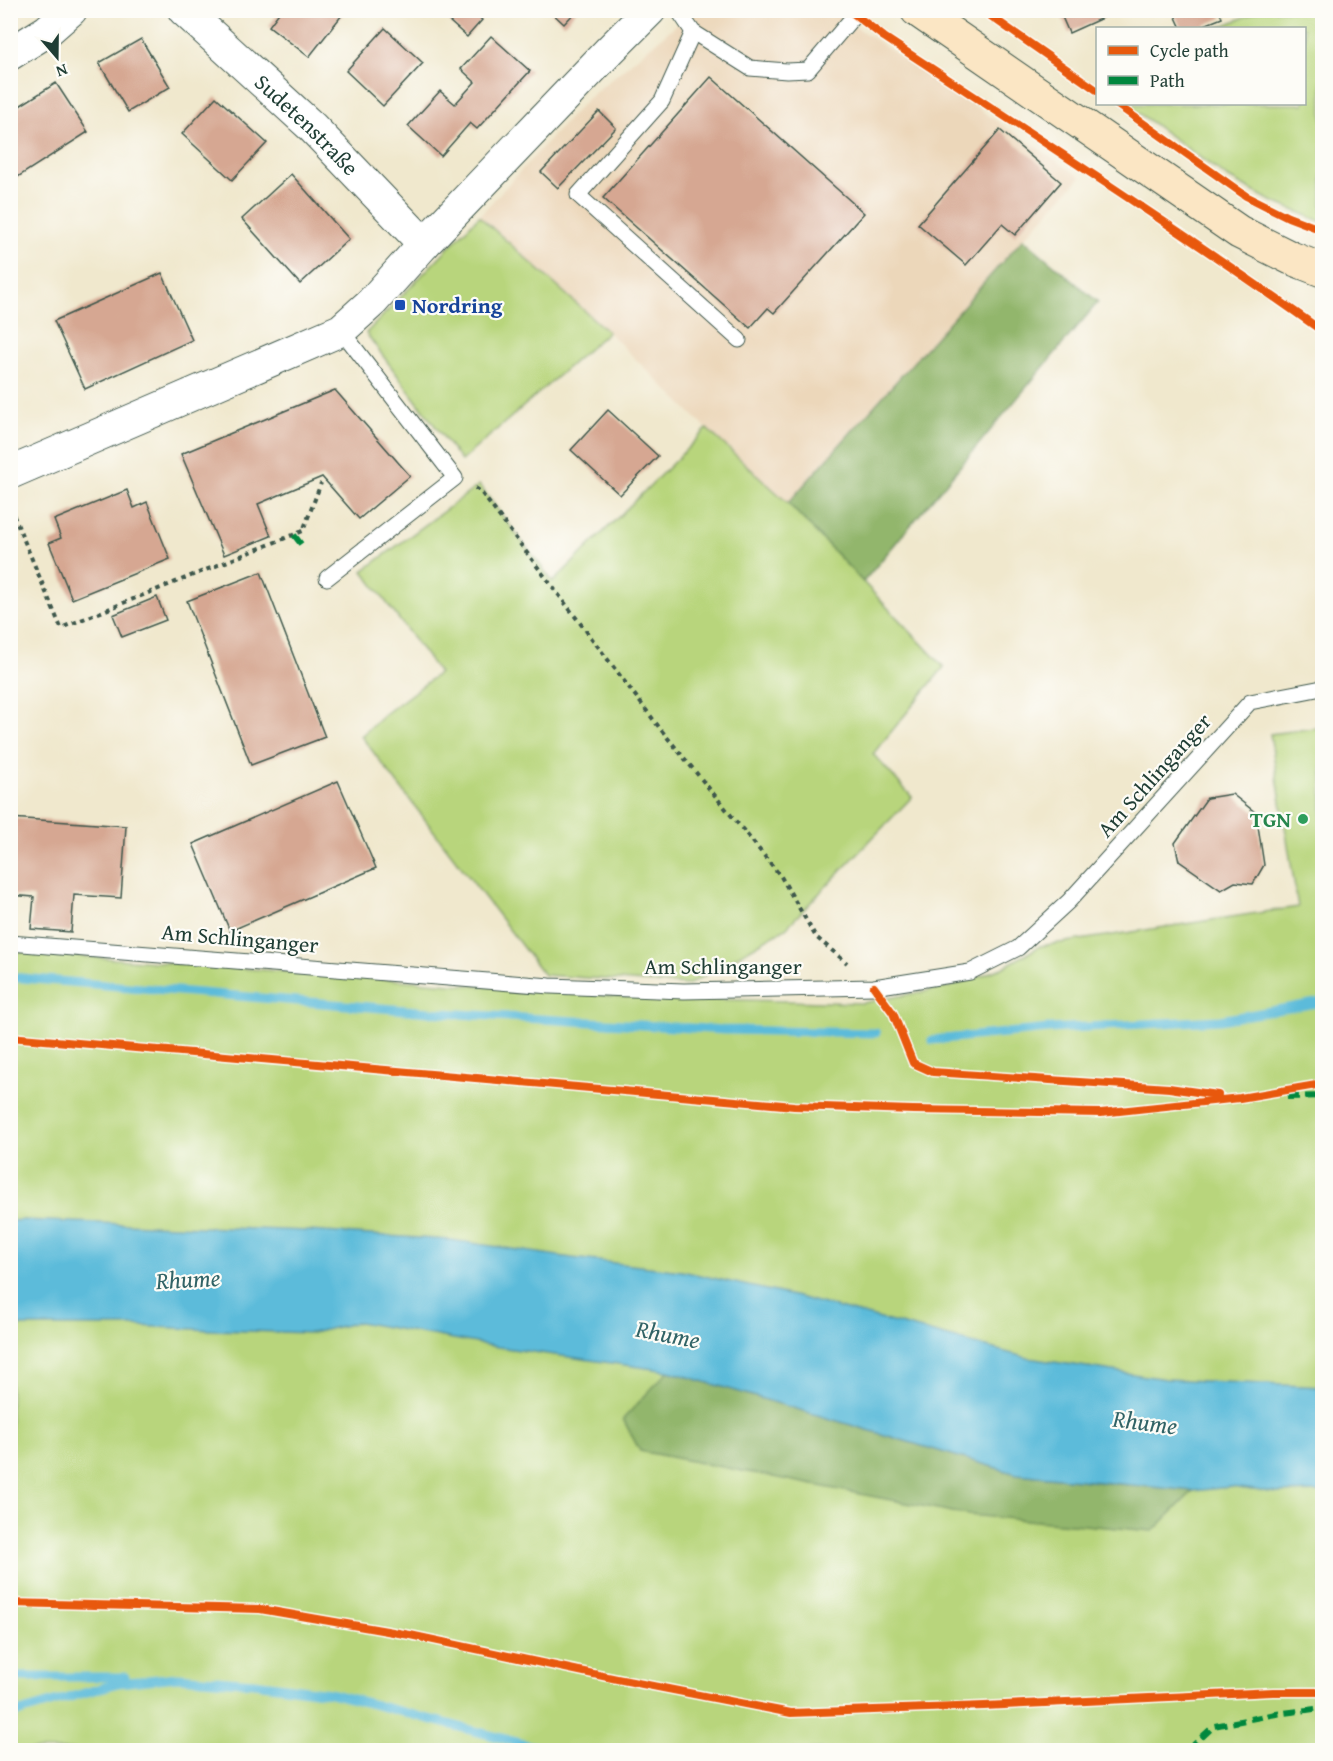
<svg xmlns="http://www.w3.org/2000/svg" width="1333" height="1761" font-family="'Gentium Book Plus',serif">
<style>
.built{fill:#ecd7ba}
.green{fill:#b8d57c;stroke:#6c8958;stroke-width:1.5}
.forest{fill:#92b66c;stroke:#587a50;stroke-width:1.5}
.water{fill:#5bbbda;stroke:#3d7c87;stroke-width:1.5}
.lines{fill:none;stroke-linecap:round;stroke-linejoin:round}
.stream{stroke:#5bbbda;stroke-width:9}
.building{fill:#d6a792}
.lane-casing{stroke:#3e574b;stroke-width:17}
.street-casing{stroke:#3e574b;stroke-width:34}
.secondary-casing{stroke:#3e574b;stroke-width:35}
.path{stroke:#3e574b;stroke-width:4;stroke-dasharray:4.5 4.5;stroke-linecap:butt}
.lane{stroke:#fff;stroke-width:15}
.street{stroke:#fff;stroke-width:32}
.secondary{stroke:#fbe6c4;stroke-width:33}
.quiet{stroke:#00873e;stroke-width:6;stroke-dasharray:12 6;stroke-linecap:butt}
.cycleway-casing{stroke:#fdfcf7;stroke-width:11}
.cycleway{stroke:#e8590c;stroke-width:8}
.transit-dot{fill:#1a4fb4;stroke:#fdfcf7;stroke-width:2}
.leisure-dot{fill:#2e9e5b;stroke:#fdfcf7;stroke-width:2}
.labels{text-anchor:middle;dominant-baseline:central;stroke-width:4.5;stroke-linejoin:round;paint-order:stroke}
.street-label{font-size:22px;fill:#1f3d34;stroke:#fdfcf7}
.transit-label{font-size:22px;font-weight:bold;fill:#164399;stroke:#fdfcf7;text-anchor:start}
.leisure-label{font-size:22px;font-weight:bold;fill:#27864d;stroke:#fdfcf7;text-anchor:end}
.water-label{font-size:24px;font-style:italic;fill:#316366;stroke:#fdfcf7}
</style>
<rect width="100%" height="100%" fill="#fdfcf7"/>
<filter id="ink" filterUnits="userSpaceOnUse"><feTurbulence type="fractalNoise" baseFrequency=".0167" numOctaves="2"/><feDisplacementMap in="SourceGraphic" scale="12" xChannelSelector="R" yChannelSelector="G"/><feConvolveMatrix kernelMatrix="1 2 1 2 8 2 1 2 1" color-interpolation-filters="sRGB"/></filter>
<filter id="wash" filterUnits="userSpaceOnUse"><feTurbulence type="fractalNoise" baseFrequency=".008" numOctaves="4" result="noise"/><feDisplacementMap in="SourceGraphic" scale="24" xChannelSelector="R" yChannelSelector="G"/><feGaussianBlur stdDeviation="1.35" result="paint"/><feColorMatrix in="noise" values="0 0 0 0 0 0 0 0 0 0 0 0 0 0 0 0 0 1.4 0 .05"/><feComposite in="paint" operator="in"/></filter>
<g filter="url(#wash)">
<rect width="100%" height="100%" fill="#f0e8cd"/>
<polygon class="built" points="693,11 832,11 1081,177 1023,239 788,503 707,429 608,332 479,216 586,100"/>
<g class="green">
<polygon points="1261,10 1322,11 1322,222 1269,200 1227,177 1126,104 1304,104 1304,28 1218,28"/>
<polygon points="479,216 608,332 461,461 366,333"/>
<polygon points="707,429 788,503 944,667 873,754 912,797 786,928 688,985 544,975 361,736 385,714 439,673 363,571 479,485 553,582"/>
<polygon points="1322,727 1322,1750 278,1750 264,1745 252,1750 11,1750 10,951 626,997 862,1003 953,986 1002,968 1040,946 1298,907 1270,734"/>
</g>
<g class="forest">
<polygon points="1023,239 1098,302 863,582 788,503"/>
<polygon points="668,1371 1017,1474 1193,1491 1153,1531 968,1515 640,1451 623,1419"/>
</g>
<polygon class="water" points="22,1220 308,1231 451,1240 572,1258 682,1271 798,1297 1028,1358 1166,1379 1322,1387 1322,1492 1277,1493 1230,1487 1193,1491 1017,1474 668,1371 498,1347 359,1322 312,1333 212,1330 139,1326 11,1326 11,1221"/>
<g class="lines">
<g class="stream">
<polyline points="10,977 442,1013 725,1030 876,1033"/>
<polyline points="932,1040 1049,1029 1220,1020 1322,1002"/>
<polyline points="10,1677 125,1677"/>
<polyline points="10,1715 118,1683 178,1677 254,1683 330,1693 547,1750"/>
</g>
</g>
<g id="blocks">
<g class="building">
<polygon points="281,10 346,10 309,57 269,26"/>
<polygon points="440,10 471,10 482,20 467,37 439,12"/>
<polygon points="549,10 577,10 564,24"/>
<polygon points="1059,10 1120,10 1069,33"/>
<polygon points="1181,10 1219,10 1222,18 1197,28 1181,28 1174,13"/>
<polygon points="385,28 423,63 383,106 346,71"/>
<polygon points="491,36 530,71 477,129 470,123 441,156 408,126 440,91 455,104 475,82 461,69"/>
<polygon points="141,39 170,87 128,112 99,63"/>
<polygon points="711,77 864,213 774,313 768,308 750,328 603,198"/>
<polygon points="56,83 88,132 10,182 10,112"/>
<polygon points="216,97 267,143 232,180 182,134"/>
<polygon points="599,111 616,128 558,188 541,172"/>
<polygon points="1000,130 1061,182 1015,235 1002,224 966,265 918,224"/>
<polygon points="291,174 349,239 300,284 242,219"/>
<polygon points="162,273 192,340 85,389 54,321"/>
<polygon points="335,390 410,476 359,519 322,477 258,504 271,536 224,555 181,454"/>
<polygon points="608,410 658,456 620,495 571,450"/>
<polygon points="127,490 134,508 147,502 170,559 72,599 49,543 61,538 54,520"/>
<polygon points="261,572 325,737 251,765 187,601"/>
<polygon points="157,597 166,620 122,637 113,615"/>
<polygon points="338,781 376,868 230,931 193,844"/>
<polygon points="1232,794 1256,813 1264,865 1253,884 1235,882 1221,890 1179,861 1175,843 1207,798"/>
<polygon points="10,818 126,826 121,898 74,895 71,932 31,929 34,897 10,895"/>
</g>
</g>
</g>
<g filter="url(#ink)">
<use href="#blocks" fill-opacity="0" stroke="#3e574b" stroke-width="1.5"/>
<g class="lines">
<g class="lane-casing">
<g id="lane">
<polyline points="678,10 693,32 750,68 787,71 808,70 859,10"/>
<polyline points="693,32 662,101 578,195 739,340"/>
<polyline points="327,578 455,478 341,330"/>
<polyline points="10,943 550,986 684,991 874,987 970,972 1018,948 1069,901 1250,702 1322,688"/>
</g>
</g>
<g class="street-casing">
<g id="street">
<path id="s1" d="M184,10l128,117 112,117"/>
<polyline points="10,54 47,31 71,10"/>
<polyline points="10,473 341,330 372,302 424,244 608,52 650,10"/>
</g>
</g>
<g class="secondary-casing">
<polyline id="secondary" points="917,10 1239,232 1291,258 1322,270"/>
</g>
<g class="path">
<polyline points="475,488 480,491 662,731 780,875 816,937 847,963"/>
<polyline points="10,507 61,628 303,531 321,483"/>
</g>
<use href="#lane" class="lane"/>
<use href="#street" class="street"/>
<use href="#secondary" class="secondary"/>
<g class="quiet">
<polyline points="294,535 301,544"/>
<polyline points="1287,1097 1322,1096"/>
<polyline points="1188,1750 1214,1726 1276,1714 1322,1708"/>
</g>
<g class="cycleway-casing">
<g id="cycleway">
<path d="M849,10l35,27c147,97 295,192 438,294"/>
<polyline points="982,10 1098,91"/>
<polyline points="1116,104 1246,196 1288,217 1322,230"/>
<polyline points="874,987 893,1013 913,1063 933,1072 1169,1088 1218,1095"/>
<polyline points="10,1037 794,1106 913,1110 1101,1113 1240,1098 1322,1084"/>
<polyline points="10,1603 260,1609 410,1635 617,1679 791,1713 984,1706 1273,1692 1322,1692"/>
</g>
</g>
<use href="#cycleway" class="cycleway"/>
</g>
</g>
<rect class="transit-dot" x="394" y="299" width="12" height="12" rx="3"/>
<circle class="leisure-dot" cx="1303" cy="819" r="6"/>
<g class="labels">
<g class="street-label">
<text stroke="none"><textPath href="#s1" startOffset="168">Sudetenstraße</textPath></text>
<text transform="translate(1154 775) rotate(-48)">Am Schlinganger</text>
<text transform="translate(240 938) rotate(5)">Am Schlinganger</text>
<text x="723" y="966">Am Schlinganger</text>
</g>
<g class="transit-label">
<text x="412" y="305">Nordring</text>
</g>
<g class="leisure-label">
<text x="1291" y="819">TGN</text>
</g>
<g class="water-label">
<text transform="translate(188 1279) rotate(-3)">Rhume</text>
<text transform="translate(668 1334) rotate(11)">Rhume</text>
<text transform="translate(1145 1422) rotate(7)">Rhume</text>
</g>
</g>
<rect width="1333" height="1761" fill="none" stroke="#fdfcf7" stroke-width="36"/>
<rect x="1096" y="27" width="210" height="78" fill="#fdfcf7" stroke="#a4b0a9" stroke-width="1.5"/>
<rect x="1108" y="46" width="30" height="9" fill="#e8590c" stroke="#a4b0a9" stroke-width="1.5"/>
<text x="1150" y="57" font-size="18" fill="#1f3d34">Cycle path</text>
<rect x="1108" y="76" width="30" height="9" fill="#00873e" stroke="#a4b0a9" stroke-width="1.5"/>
<text x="1150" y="87" font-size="18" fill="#1f3d34">Path</text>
<g transform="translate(57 57) rotate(160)" stroke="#fdfcf7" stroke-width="4.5" paint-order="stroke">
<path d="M0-4.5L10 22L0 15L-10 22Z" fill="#1f3d34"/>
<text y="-9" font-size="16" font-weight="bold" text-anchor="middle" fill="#1f3d34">N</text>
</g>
</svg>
